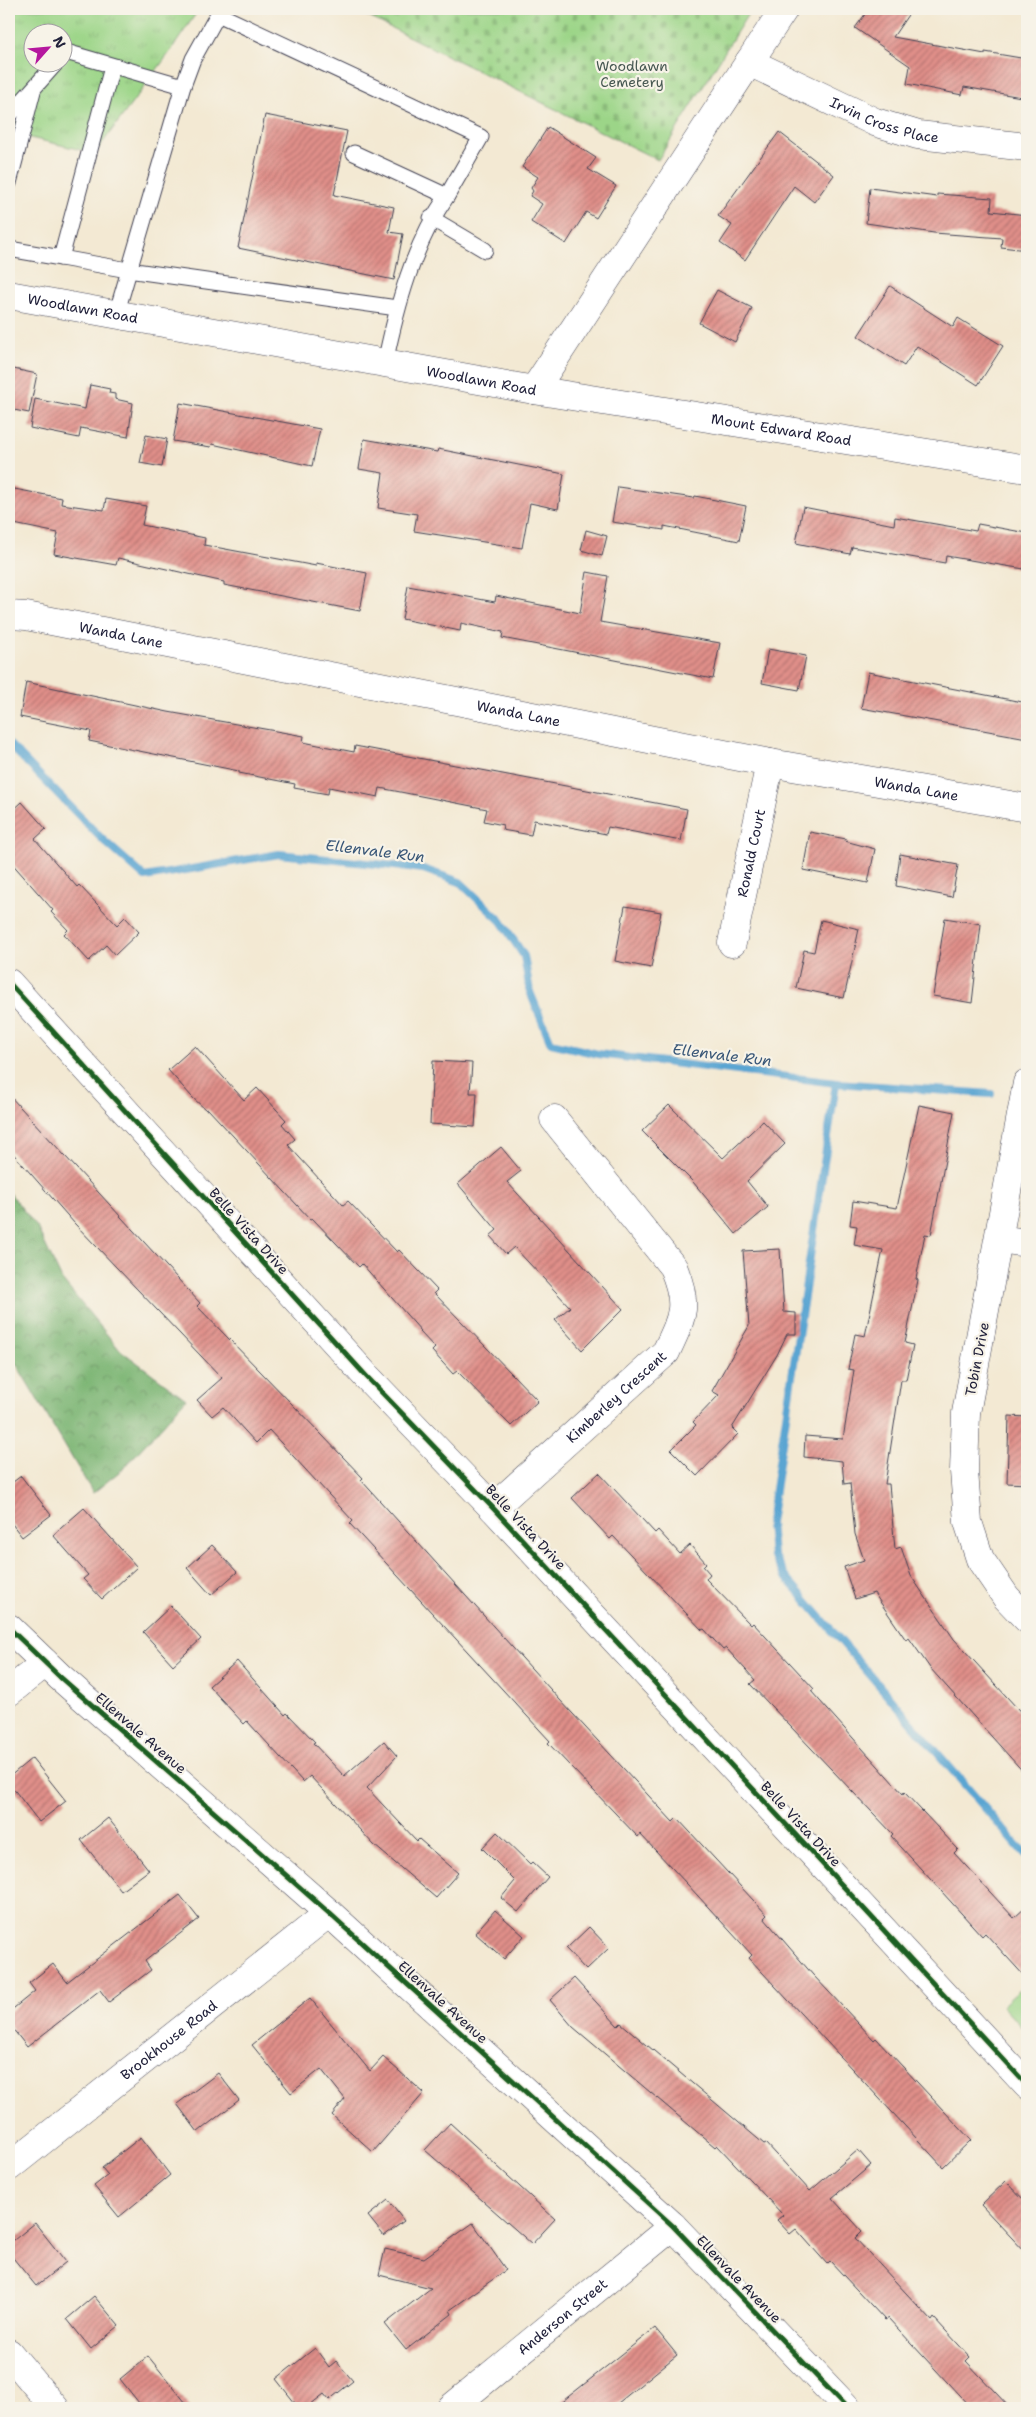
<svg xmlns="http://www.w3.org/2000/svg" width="1036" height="2417" font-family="'Shantell Sans',sans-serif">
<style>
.forest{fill:url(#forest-crowns);stroke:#506c58}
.cemetery{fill:url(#cemetery-stones);stroke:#5f7c62}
.park{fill:url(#park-tufts);stroke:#5f7c62;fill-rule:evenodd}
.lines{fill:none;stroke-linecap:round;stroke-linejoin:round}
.stream{stroke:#5aa5d2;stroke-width:8}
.building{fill:url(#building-hatch)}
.lane-casing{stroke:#414052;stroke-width:17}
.street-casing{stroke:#414052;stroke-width:29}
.secondary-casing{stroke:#414052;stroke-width:29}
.lane{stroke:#fff;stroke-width:15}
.street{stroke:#fff;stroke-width:28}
.secondary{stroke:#fff;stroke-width:28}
.cycleway-casing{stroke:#f7f3e8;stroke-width:8}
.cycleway{stroke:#1b5e20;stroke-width:5}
.labels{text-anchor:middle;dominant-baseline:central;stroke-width:4.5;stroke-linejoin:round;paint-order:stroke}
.park-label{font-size:14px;fill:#475852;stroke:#f7f3e8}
.street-label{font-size:14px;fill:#22223b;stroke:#f7f3e8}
.water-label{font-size:15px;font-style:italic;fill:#385677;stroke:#f7f3e8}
</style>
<defs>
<pattern id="forest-crowns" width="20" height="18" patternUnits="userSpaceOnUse" patternTransform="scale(1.25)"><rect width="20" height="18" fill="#7db674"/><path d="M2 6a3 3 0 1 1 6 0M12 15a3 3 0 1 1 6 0" fill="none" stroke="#669460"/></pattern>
<pattern id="cemetery-stones" width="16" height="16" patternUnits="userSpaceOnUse" patternTransform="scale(1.25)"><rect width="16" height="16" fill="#9cd588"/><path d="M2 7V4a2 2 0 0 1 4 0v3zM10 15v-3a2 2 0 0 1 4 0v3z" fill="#86b776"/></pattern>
<pattern id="park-tufts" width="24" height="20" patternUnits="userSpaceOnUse" patternTransform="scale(1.25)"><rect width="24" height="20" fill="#9cd588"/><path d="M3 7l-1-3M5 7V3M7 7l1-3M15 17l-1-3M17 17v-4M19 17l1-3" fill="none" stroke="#86b776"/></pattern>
<pattern id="building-hatch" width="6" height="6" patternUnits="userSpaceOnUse" patternTransform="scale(1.25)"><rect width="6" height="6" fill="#e08f89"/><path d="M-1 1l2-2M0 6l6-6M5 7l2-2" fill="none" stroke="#b57471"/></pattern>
</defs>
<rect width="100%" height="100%" fill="#f7f3e8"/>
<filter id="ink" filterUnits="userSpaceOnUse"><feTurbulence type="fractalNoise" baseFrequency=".02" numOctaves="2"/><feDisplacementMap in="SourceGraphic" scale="10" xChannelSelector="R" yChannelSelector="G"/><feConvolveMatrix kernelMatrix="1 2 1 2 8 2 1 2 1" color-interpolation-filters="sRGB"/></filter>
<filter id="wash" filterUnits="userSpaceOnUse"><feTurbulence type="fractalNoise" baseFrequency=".0096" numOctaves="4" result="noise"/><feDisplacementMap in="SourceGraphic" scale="20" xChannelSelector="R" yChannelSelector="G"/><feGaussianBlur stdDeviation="1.12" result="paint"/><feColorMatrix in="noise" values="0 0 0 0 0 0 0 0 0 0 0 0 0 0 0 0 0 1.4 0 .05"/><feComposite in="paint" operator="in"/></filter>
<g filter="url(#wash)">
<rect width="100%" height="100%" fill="#f3e9d3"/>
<polygon class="forest" points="9,1192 37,1227 62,1280 119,1349 186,1399 124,1468 93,1493 9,1352"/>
<polygon class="cemetery" points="353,9 751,9 658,160"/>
<g class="park">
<path d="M11,9h188l-29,43 -75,101 -86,-20v-120zM32,32h30v30h-30z"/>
<polygon points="1027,1983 1027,2033 1002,2006"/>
</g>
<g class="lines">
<g class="stream">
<polyline points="9,744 103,840 145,877 279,854 423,869 460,882 501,921 524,956 530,992 551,1043 598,1054 836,1083 991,1094"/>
<polyline points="836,1083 770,1523 773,1555 785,1576 1027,1857"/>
</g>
</g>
<g id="blocks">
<g class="building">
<polygon points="869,9 912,9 893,37 985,54 985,52 1027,59 1027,98 964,87 962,95 907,84 910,66 855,28"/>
<polygon points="265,115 347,131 334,195 394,207 389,232 403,234 394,280 238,248"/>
<polygon points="548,127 596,158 588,169 616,186 596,218 586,212 566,244 531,222 542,204 530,196 533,191 531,188 538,177 522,167"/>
<polygon points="779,132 834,175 814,202 794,186 745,260 720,243 732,225 718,216"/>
<polygon points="870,188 937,197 937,194 992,198 991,211 1027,215 1027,250 1001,247 1002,238 934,233 866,223"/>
<polygon points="890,286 953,327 958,318 1003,346 978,385 917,346 904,366 858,336"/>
<polygon points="717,290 752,308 735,342 699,323"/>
<polygon points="9,368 37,374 29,413 9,409"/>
<polygon points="90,385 110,389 109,393 115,394 115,399 133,403 128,437 81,428 79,438 30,428 35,399 85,409"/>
<polygon points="180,403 320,429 312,466 212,444 211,447 173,441"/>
<polygon points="146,435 167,439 162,467 140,463"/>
<polygon points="364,439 437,452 438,449 564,474 558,509 530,503 522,548 414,531 417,514 378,508 383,473 359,469"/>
<polygon points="618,487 694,498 695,496 746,506 739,541 664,526 664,530 612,522"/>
<polygon points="9,488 62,498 61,504 104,510 106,499 146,506 142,525 205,538 204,545 316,566 316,563 367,573 360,611 224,585 224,582 118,558 116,565 54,554 58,533 9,523"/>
<polygon points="803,507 894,525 895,517 976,531 978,524 1027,533 1024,569 946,556 945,563 852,547 850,554 796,543"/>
<polygon points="586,530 607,536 602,556 581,550"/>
<polygon points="587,572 608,576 600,622 720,643 713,679 502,638 503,632 461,623 460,631 402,619 408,586 495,602 496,596 580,613"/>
<polygon points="768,649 806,656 799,690 762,683"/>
<polygon points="868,672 1027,703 1027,738 861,708"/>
<polygon points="26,682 168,712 304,736 303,742 354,752 355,746 687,809 681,841 608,827 606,834 534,820 531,835 502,830 503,825 484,821 487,809 380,788 378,797 329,787 328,794 294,788 295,784 239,773 239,771 89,741 91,731 20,717"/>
<polygon points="22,802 46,829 35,839 77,887 79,885 117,925 125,917 139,932 115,955 106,945 89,961 64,934 68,930 51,912 53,910 9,860 9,814"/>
<polygon points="810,832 846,839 845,841 875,849 868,883 803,870"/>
<polygon points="900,854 958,865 952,897 896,886"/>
<polygon points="625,906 661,912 651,968 615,961"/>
<polygon points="945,918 981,924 972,1003 933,996"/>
<polygon points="821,920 859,929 844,998 796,988 804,950 814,952"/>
<polygon points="195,1046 244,1100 257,1088 286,1120 282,1124 295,1139 288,1145 343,1205 348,1201 397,1252 399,1250 437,1290 434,1293 538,1401 511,1426 457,1371 453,1374 432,1351 435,1348 420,1332 421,1331 362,1264 359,1267 312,1218 310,1219 208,1109 206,1110 192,1097 168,1070"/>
<polygon points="433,1061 472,1063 470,1093 477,1093 475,1127 430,1124"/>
<polygon points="9,1095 200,1303 197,1306 322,1435 363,1478 361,1480 560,1700 673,1822 677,1818 728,1873 767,1915 764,1918 813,1975 874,2040 876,2038 971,2140 943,2167 749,1958 752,1955 687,1884 640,1834 638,1837 548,1743 550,1741 350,1524 353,1521 269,1430 256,1443 223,1407 212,1416 197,1400 222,1378 75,1224 9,1149"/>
<polygon points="669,1105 723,1158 763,1121 785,1144 747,1181 768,1207 736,1234 693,1182 642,1131"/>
<polygon points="919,1105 954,1112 931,1235 925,1234 916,1279 918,1280 905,1343 913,1345 906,1380 901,1380 885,1484 889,1484 895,1549 901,1547 911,1576 954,1639 1027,1719 1027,1776 930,1668 909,1638 906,1640 874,1593 855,1599 844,1567 864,1560 855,1534 850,1483 844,1484 842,1461 804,1457 805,1436 843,1439 854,1370 848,1369 855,1334 865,1336 883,1250 854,1245 857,1226 850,1225 853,1201 897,1208"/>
<polygon points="501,1147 521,1171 507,1182 623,1309 582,1350 555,1320 570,1307 514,1247 506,1254 490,1236 497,1230 458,1184"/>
<polygon points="780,1249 784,1312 796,1313 796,1334 787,1334 777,1355 732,1428 738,1434 697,1476 671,1450 696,1425 693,1422 719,1395 712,1391 749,1326 743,1251"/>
<polygon points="1009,1416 1027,1417 1027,1484 1007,1483"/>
<polygon points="599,1473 655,1533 658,1530 680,1554 690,1545 706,1563 703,1566 710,1574 706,1579 751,1625 753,1623 814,1689 811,1691 903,1794 904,1792 958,1849 954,1853 1014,1918 1027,1906 1027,1979 985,1933 982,1936 891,1836 893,1834 750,1684 755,1680 726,1648 723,1650 704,1629 702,1630 613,1536 610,1539 572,1498"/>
<polygon points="21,1476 51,1515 22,1537 9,1520 9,1485"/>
<polygon points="84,1508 137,1567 102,1599 83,1579 88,1575 53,1535"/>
<polygon points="212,1545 237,1572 211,1595 187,1568"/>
<polygon points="171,1606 201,1639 173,1665 143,1632"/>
<polygon points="237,1661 285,1715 287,1713 315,1742 313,1743 344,1776 384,1741 397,1756 367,1788 417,1841 419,1839 458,1873 436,1898 374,1845 310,1776 303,1782 247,1721 244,1724 209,1686"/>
<polygon points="32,1758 66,1801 39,1822 9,1783 9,1777"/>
<polygon points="108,1818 149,1870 121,1891 81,1840"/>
<polygon points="497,1832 530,1864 532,1862 548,1877 518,1912 501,1898 515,1881 482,1848"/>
<polygon points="180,1895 199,1919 145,1961 151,1970 109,2002 100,1990 27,2047 9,2024 9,2012 35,1991 29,1983 53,1964 67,1982"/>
<polygon points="495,1910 524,1936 504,1959 475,1933"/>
<polygon points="589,1927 609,1948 586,1970 566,1949"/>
<polygon points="574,1978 618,2026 621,2023 764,2144 766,2143 810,2191 858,2150 871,2165 832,2198 862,2231 855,2238 932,2321 934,2318 970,2357 966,2361 1010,2408 971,2408 888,2318 885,2320 830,2261 827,2264 796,2229 790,2234 777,2220 783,2215 717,2145 715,2147 573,2027 550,2000"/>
<polygon points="310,1998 370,2071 383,2057 424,2093 373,2152 332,2115 345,2099 321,2069 291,2093 252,2045"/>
<polygon points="218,2073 239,2100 198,2132 177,2104"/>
<polygon points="450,2123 555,2219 532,2244 425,2150"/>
<polygon points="141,2137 170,2175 119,2217 94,2186 108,2175 102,2168"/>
<polygon points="1006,2181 1027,2203 1027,2254 981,2205"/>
<polygon points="388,2200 404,2221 384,2236 368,2216"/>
<polygon points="35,2223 66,2262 36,2286 9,2253 9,2244"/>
<polygon points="473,2223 506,2270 450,2310 452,2314 406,2350 385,2324 431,2288 379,2275 385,2249 424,2258"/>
<polygon points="94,2296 119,2326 91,2349 67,2319"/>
<polygon points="655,2328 677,2355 612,2408 554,2408"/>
<polygon points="315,2348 329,2367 336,2361 353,2381 329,2400 324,2394 306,2408 299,2408 276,2379"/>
<polygon points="148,2356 190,2408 143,2408 120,2379"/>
</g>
</g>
</g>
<g filter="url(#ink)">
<use href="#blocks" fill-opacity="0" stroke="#414052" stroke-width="1"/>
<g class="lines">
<g class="lane-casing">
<g id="lane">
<polyline points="62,56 66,52 183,86 116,315"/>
<polyline points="112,67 61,258 128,270 397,308"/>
<polyline points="183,86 193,59 218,14 481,137 447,196"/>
<polyline points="9,116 57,62"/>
<path d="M354,153l93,43c-34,49 -50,110 -62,167"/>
<polyline points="9,183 33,91"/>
<polyline points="431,218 485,250"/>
<polyline points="9,249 61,258"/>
</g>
</g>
<g class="street-casing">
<g id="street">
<path id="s1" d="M749,62l126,60 43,13 109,12"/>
<path id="s2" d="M9,615l17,1 744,147 257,45"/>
<path id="s3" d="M732,943l38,-180"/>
<polyline points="9,983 367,1377 493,1508 1027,2085"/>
<polyline points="1027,1083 966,1413 964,1471 968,1522 980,1559 1006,1597 1027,1619"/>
<polyline points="999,1239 1027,1243"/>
<path id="s4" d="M493,1508l173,-156c17,-36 23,-47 7,-85l-119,-148"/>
<polyline points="9,1628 60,1677 329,1913 673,2226 847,2408"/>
<polyline points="9,1692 45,1663"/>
<path id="s5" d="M9,2167l320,-254"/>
<polyline points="9,2353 55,2408"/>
<path id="s6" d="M451,2408l222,-182"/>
</g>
</g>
<g class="secondary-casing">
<g id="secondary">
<path id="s7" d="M9,295l525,95 493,79"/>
<polyline points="534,390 784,9"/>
</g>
</g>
<use href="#lane" class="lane"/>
<use href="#street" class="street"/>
<use href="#secondary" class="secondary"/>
<g class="cycleway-casing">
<g id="cycleway">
<polyline points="9,983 367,1377 493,1508 1027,2085"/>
<polyline points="9,1628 60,1677 329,1913 673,2226 847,2408"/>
</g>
</g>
<use href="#cycleway" class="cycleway"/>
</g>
</g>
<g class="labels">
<g class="park-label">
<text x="632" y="66">Woodlawn<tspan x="632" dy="16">Cemetery</tspan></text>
</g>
<g class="street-label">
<text stroke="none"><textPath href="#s1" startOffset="148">Irvin Cross Place</textPath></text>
<text stroke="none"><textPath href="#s7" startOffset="75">Woodlawn Road</textPath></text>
<text stroke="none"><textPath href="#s7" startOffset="480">Woodlawn Road</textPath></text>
<text stroke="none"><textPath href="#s7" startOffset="784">Mount Edward Road</textPath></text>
<text stroke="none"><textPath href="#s2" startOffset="114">Wanda Lane</textPath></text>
<text stroke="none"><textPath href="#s2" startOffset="519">Wanda Lane</textPath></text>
<text stroke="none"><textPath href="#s2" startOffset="924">Wanda Lane</textPath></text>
<text stroke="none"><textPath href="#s3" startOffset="92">Ronald Court</textPath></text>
<text transform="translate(249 1231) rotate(48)">Belle Vista Drive</text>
<text transform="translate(977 1359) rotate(-79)">Tobin Drive</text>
<text stroke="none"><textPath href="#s4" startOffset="166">Kimberley Crescent</textPath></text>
<text transform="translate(526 1527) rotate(47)">Belle Vista Drive</text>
<text transform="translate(141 1733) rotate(41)">Ellenvale Avenue</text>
<text transform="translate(801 1824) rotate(47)">Belle Vista Drive</text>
<text transform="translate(443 2002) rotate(42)">Ellenvale Avenue</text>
<text stroke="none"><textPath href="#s5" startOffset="204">Brookhouse Road</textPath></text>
<text transform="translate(739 2279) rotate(46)">Ellenvale Avenue</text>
<text stroke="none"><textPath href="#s6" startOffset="144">Anderson Street</textPath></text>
</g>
<g class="water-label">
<text transform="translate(375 851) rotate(7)">Ellenvale Run</text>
<text transform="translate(722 1055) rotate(7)">Ellenvale Run</text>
</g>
</g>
<rect width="1036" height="2417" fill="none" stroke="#f7f3e8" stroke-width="30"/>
<g transform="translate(48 48) rotate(63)"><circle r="24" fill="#f7f3e8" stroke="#a29fa3"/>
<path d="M0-4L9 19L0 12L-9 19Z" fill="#b5179e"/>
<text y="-8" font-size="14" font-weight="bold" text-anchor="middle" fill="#22223b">N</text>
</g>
</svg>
